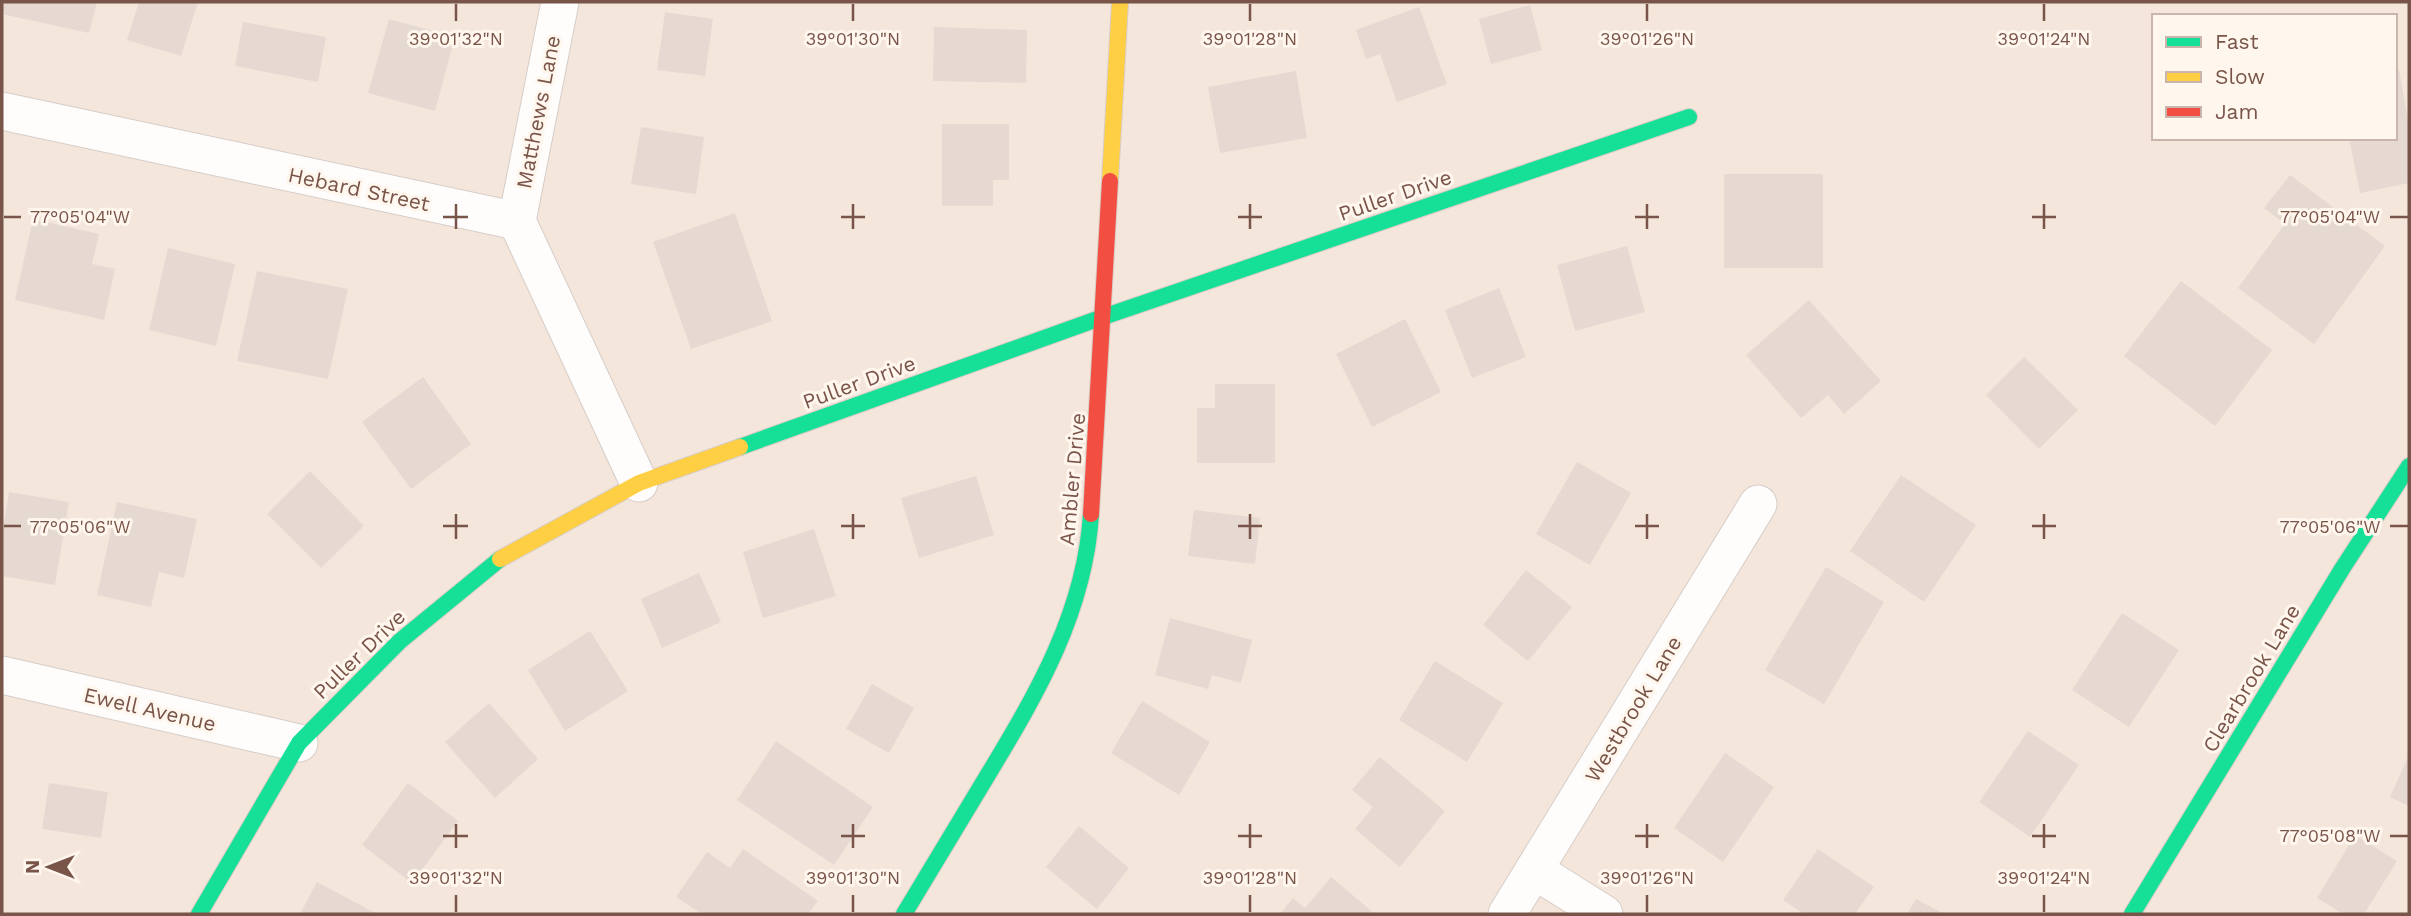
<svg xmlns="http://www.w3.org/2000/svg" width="2411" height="916" font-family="'Work Sans',sans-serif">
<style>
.residential{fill:#f4e6db;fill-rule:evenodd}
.building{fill:#e5d9d2}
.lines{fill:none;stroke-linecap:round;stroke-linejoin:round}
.street-casing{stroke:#d6cdc8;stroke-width:39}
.fast-casing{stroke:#d8cdc7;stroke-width:18}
.slow-casing{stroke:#d8cdc7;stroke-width:18}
.jam-casing{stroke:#d8cdc7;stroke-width:18}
.street{stroke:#fefdfc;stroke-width:37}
.fast{stroke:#16e098;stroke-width:16}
.slow{stroke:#ffcf43;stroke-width:16}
.jam{stroke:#f24e42;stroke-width:16}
.ticks{fill:none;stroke:#795448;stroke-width:2.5}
.labels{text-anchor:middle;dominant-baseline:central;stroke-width:6;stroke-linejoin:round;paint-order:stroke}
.street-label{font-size:21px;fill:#795448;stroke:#fff6ed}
.ticks-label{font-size:18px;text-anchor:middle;fill:#795448;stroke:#fff6ed;stroke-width:6;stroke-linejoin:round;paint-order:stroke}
</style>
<rect width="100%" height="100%" fill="#f8f2eb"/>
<path class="residential" d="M2,2h2407v912h-2407zM2154,16h241v122h-241z"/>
<g class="building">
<polygon points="2,2 97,2 89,33 2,14"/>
<polygon points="139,2 198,2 181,56 127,40"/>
<polygon points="1530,5 1542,50 1491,64 1479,19"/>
<polygon points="1419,7 1447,84 1397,102 1380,54 1366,59 1356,30"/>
<polygon points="665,12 713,19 705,76 657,70"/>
<polygon points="389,19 455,37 435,111 368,93"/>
<polygon points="243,22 326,37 318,82 235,66"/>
<polygon points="934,27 1027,30 1026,83 933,81"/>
<polygon points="2399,70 2409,126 2409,183 2360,193 2349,138 2395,138 2395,71"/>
<polygon points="1296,71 1307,138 1220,153 1208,87"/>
<polygon points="942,124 1009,124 1009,180 993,180 993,206 942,206"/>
<polygon points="641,127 704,137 696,194 631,184"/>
<rect x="1724" y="174" width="99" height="94"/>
<polygon points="2290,175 2385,246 2314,344 2238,288 2285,224 2264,208"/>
<polygon points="735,213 772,321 691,349 653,242"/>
<polygon points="33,219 99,234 92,264 115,269 104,320 15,300"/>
<polygon points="1627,246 1645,312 1575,331 1557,265"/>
<polygon points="168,248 235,264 216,346 149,330"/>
<polygon points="257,271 348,289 328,379 237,361"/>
<polygon points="2181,281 2272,350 2215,426 2124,356"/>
<polygon points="1499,288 1526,357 1472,378 1445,310"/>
<polygon points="1809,300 1881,381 1844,414 1828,395 1801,418 1746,355"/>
<polygon points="1405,319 1441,392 1372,427 1336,354"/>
<polygon points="2024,357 2078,410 2039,449 1986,395"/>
<polygon points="423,377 471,444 411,489 362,422"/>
<polygon points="1215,384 1275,384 1275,463 1197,463 1197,408 1215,408"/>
<polygon points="1577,462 1631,493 1590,565 1536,534"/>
<polygon points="310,471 364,526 321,568 267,514"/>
<polygon points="1901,475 1976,525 1924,602 1850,551"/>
<polygon points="976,476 994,535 919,558 901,498"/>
<polygon points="9,492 69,502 55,585 2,576 2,536"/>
<polygon points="117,502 197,519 184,578 159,572 151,607 97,595"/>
<polygon points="1194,510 1260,518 1255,564 1188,556"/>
<polygon points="814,529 836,596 763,618 743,552"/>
<polygon points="1826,567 1884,602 1824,704 1765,670"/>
<polygon points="1526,570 1572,607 1528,661 1483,625"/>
<polygon points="699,573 721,622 662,648 641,599"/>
<polygon points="2122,613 2179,650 2129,727 2072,690"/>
<polygon points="1170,618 1252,640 1241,683 1212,675 1208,689 1155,675"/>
<polygon points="590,631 628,691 565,731 528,670"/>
<polygon points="1435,661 1503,703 1467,762 1399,720"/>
<polygon points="872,684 914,708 889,753 846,729"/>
<polygon points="1142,701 1210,742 1179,795 1111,753"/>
<polygon points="489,703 538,759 495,798 445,742"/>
<polygon points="2028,731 2079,765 2030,837 1979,802"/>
<polygon points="776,741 873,807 834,865 737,800"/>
<polygon points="1725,753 1774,787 1723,862 1674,828"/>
<polygon points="2409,755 2409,806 2390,797"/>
<polygon points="1380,757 1445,811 1400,867 1355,829 1373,807 1352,790"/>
<polygon points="49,783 108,792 101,838 42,829"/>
<polygon points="408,783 458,821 412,883 362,845"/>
<polygon points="1079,826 1129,868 1097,909 1046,867"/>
<polygon points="2355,835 2397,861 2364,914 2343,914 2317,898"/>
<polygon points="743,849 818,901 808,914 702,914 676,897 707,852 730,868"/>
<polygon points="1818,849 1874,887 1855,914 1804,914 1783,900"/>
<polygon points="1331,877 1375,914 1280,914 1293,898 1305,908"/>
<polygon points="317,882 377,914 300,914"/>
<polygon points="1916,899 1944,914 1907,914"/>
</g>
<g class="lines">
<g class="street-casing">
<g id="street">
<polyline points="2,111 517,221"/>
<polyline points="517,221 639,483"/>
<polyline points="517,221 560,2"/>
<polyline points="2,675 299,743"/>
<polyline points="1534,870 1604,914"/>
<polyline points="1507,914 1758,504"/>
</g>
</g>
<g class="fast-casing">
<g id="fast">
<polyline points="740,447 1103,317 1689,117"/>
<polyline points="199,914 299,743 400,641 500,559"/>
<path d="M904,914c28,-47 57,-94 85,-141 49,-81 96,-162 102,-259"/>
<polyline points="2132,914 2342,569 2409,466"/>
</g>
</g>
<g class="slow-casing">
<g id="slow">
<polyline points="1110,181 1120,2"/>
<polyline points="500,559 639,483 740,447"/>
</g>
</g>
<g class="jam-casing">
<polyline id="jam" points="1091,514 1110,181"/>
</g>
<use href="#street" class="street"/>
<use href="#fast" class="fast"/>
<use href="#slow" class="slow"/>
<use href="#jam" class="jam"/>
</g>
<path class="ticks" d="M456,4v17M853,4v17M1250,4v17M1647,4v17M2044,4v17M456,204v25M853,204v25M1250,204v25M1647,204v25M2044,204v25M4,217h17M443,217h25M841,217h24M1238,217h24M1635,217h24M2032,217h24M2390,217h18M456,514v25M853,514v25M1250,514v25M1647,514v25M2044,514v25M4,526h17M443,526h25M841,526h24M1238,526h24M1635,526h24M2032,526h24M2390,526h18M456,824v24M853,824v24M1250,824v24M1647,824v24M2044,824v24M443,836h25M841,836h24M1238,836h24M1635,836h24M2032,836h24M2390,836h18M456,895v17M853,895v17M1250,895v17M1647,895v17M2044,895v17"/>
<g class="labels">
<g class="street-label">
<text transform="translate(538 112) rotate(-79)">Matthews Lane</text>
<text transform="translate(359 189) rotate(12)">Hebard Street</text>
<text transform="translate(1395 195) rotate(-19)">Puller Drive</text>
<text transform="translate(859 382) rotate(-20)">Puller Drive</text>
<text transform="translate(1072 479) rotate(-85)">Ambler Drive</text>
<text transform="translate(359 654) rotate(-44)">Puller Drive</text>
<text transform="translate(2251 678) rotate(-59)">Clearbrook Lane</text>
<text transform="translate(150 709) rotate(13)">Ewell Avenue</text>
<text transform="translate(1633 709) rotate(-59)">Westbrook Lane</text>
</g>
</g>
<g class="ticks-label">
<text x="456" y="45">39°01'32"N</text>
<text x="853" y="45">39°01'30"N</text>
<text x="1250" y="45">39°01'28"N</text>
<text x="1647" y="45">39°01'26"N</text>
<text x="2044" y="45">39°01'24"N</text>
<text x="2330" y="223">77°05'04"W</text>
<text x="80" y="223">77°05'04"W</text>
<text x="2330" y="533">77°05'06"W</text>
<text x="80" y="533">77°05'06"W</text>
<text x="2330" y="842">77°05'08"W</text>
<text x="456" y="884">39°01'32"N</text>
<text x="853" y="884">39°01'30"N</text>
<text x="1250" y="884">39°01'28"N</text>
<text x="1647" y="884">39°01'26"N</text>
<text x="2044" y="884">39°01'24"N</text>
</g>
<rect width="2411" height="916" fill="none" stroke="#795448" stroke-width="7"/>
<rect x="2152" y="14" width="245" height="126" fill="#fff6ed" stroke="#c9b5ab" stroke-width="2"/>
<rect x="2166" y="37" width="35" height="10" fill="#16e098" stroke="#c9b5ab" stroke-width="2"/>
<text x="2215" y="49" font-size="21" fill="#795448">Fast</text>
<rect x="2166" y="72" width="35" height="10" fill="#ffcf43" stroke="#c9b5ab" stroke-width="2"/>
<text x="2215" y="84" font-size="21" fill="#795448">Slow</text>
<rect x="2166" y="107" width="35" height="10" fill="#f24e42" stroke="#c9b5ab" stroke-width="2"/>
<text x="2215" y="119" font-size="21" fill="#795448">Jam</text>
<g transform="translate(49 867) rotate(270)" stroke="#fff6ed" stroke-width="5" paint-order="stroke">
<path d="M0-5L12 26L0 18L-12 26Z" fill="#795448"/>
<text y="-10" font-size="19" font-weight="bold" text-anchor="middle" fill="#795448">N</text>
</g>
</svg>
